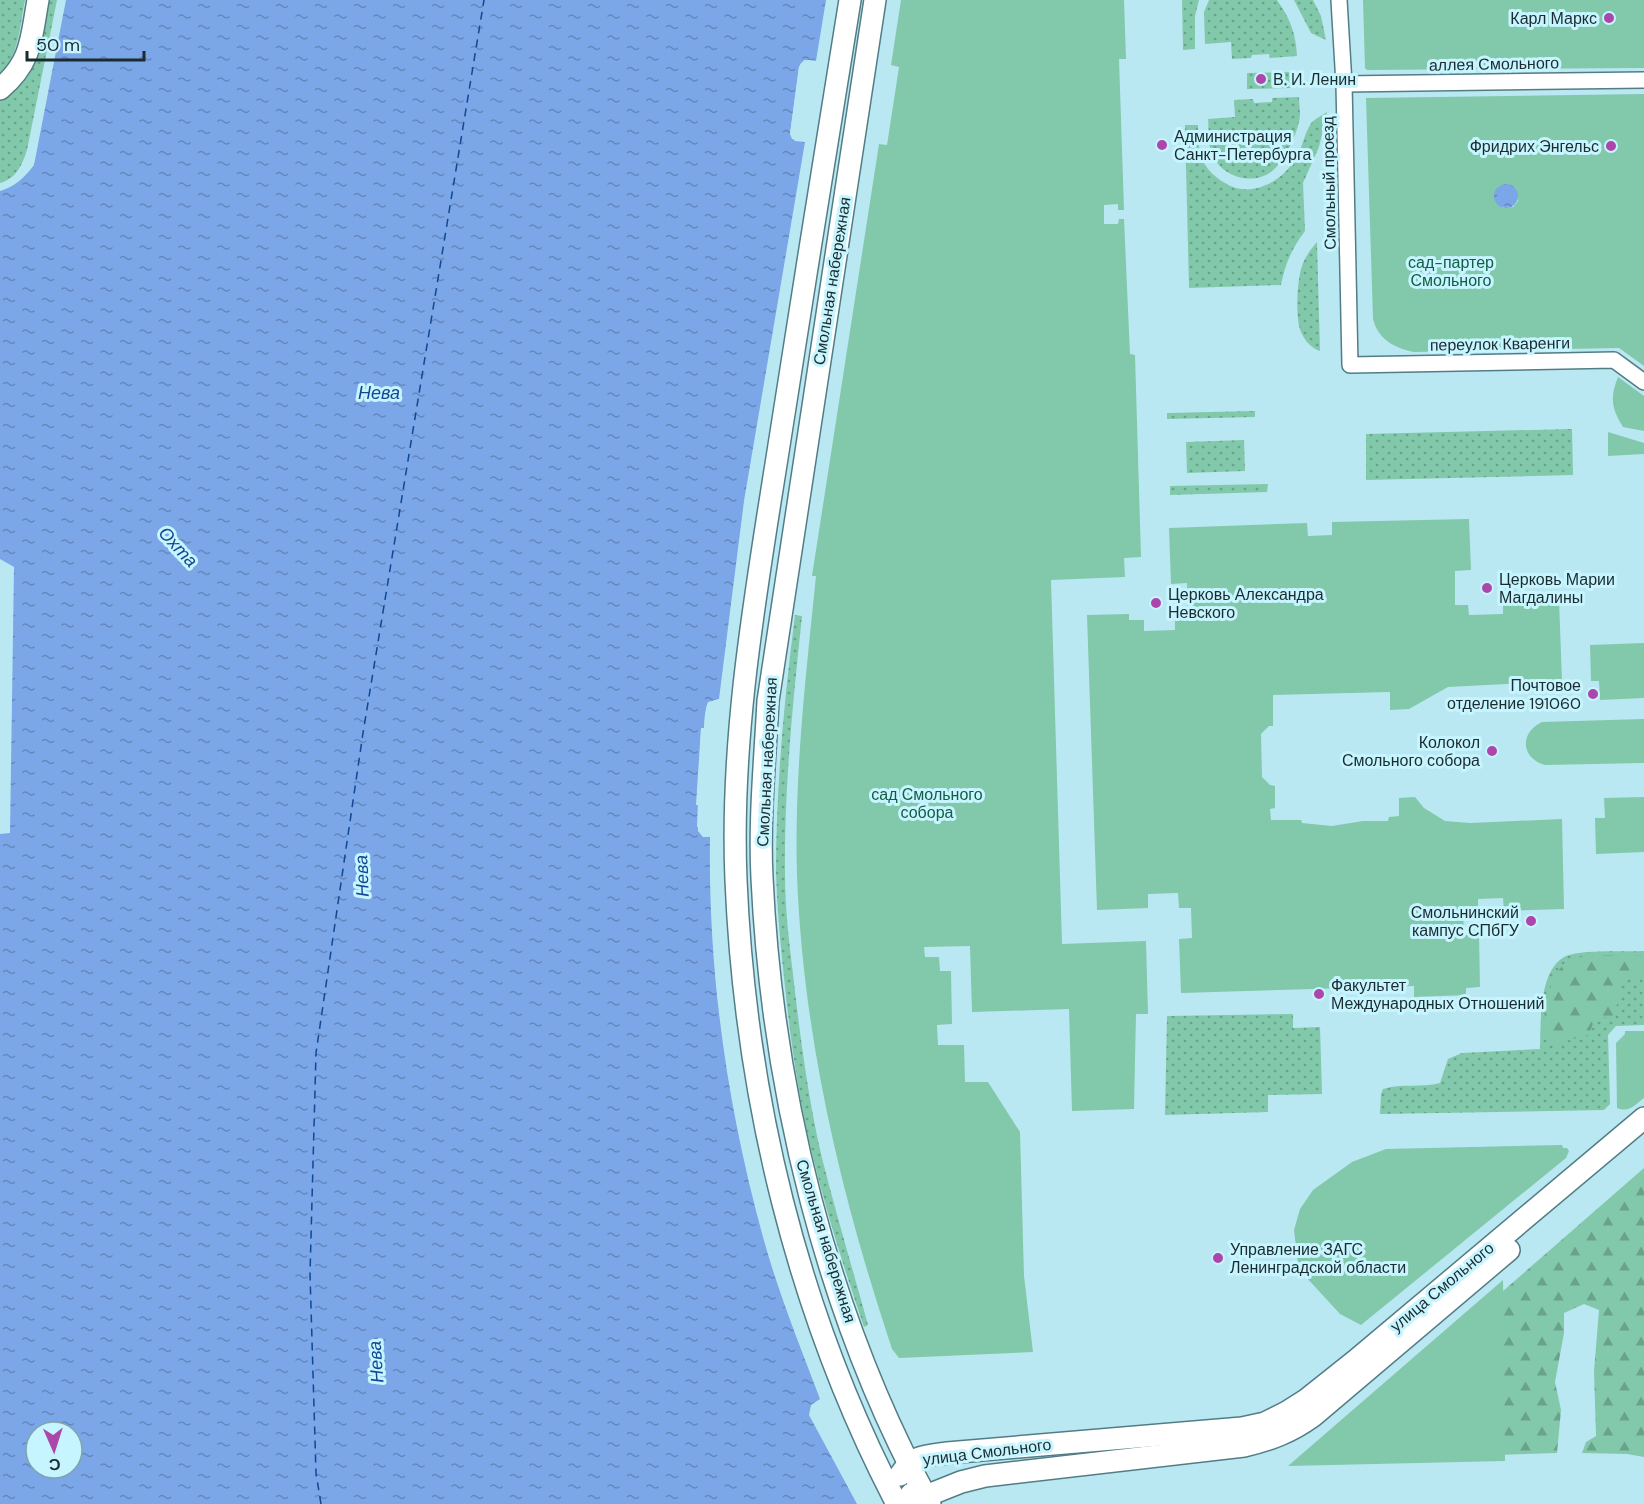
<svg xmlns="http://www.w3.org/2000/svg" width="1644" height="1504" font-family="'DM Sans',sans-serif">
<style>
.grass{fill:url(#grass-dots)}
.forest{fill:url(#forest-firs)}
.park{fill:#82c8aa;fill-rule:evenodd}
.water{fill:url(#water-ripples);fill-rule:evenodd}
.pier{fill:#bae8f2}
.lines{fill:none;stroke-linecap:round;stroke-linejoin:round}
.ferry{stroke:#114793;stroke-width:1.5;stroke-dasharray:8 6;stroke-linecap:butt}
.street-casing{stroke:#527d86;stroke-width:18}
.secondary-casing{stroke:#527d86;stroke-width:24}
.street{stroke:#fff;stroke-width:15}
.secondary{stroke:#fff;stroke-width:21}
.poi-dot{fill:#ac46aa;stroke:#c7f5ff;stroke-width:2}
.labels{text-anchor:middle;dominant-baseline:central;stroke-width:6;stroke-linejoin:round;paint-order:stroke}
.poi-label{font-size:16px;fill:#1a2c2f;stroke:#c7f5ff;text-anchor:start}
.street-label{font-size:16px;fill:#1a2c2f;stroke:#c7f5ff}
.park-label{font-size:16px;fill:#125d43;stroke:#c7f5ff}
.water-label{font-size:18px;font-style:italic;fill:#114793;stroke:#c7f5ff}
</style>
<defs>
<pattern id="grass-dots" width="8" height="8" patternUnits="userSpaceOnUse" patternTransform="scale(1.5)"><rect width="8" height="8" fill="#82c8aa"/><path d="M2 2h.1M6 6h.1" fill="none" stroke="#6aa38b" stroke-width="1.8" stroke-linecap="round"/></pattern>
<pattern id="forest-firs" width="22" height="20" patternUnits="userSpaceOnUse" patternTransform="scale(1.5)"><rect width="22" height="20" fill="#82c8aa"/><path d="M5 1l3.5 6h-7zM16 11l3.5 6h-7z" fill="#6aa38b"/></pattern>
<pattern id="water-ripples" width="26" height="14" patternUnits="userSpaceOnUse" patternTransform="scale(1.5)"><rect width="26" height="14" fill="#7ba6e7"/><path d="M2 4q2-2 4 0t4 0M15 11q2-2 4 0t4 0" fill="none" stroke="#6487bc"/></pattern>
</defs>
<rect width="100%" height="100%" fill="#bae8f2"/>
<g class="grass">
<path d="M0,0h25c-5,25 -6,56 -25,75z"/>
<path d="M46,0h11l-30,150c-5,15 -10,28 -27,33v-83c9,-6 19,-12 26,-21 14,-17 16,-58 20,-79z"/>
<polygon points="1182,0 1199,0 1195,16 1195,49 1183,50"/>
<path d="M1209,0h68c13,18 19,34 20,56l-27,2 -1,-4 -17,1 -1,3 -19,1 -1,-17 -26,2 -1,-32z"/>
<polygon points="1294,0 1313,0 1321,16 1326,40 1311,33"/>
<polygon points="1291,72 1291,88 1247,89 1247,73"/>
<path d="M1299,97c0,6 1,12 1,18 -1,16 -16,48 -29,57 -21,15 -53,3 -60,-21 -3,-10 -2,-22 -3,-32l27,-2 -1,-17 19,-1 1,4 18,-1v-4z"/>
<path d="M1327,112l-8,35 -16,36 2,48c-13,17 -20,33 -24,54l-92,3 -4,-163h13c0,27 2,43 27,58 26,17 59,-2 72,-27 6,-10 8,-25 15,-34 4,-4 11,-7 15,-10z"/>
<path d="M1317,242l3,109c-9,-3 -15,-10 -19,-19 -6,-14 -4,-52 1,-66 3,-9 9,-17 15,-24z"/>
<polygon points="1255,411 1255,417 1167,419 1167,413"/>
<polygon points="1572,429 1573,475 1366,480 1366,434"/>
<polygon points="1244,440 1245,471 1187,473 1186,442"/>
<polygon points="1268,484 1267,492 1170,495 1170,486"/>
<path d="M795,615l7,1c-9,85 -18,172 -17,258 0,34 4,67 8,100 7,62 15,124 29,184 14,56 31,112 46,167l-4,2c-19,-56 -37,-112 -51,-170 -14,-56 -22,-113 -28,-170 -4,-38 -8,-76 -9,-114 0,-86 8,-172 19,-258z"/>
<path d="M1644,951v74l-28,1 -8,9 2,69 -6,6 -224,4 1,-20 2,-5c18,-6 39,-1 57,-6l8,-24 14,-6 78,-4c1,-26 -2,-80 26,-93 17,-7 58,-4 78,-5z"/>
<polygon points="1293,1014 1293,1028 1320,1027 1322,1094 1268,1095 1268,1112 1165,1115 1167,1016"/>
</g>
<g class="forest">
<path d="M1629,955l15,1v16l-6,4 -19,4v19l-7,19 -17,-1 -6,18 -39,10c-2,-4 -5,-8 -6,-12 -2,-19 6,-63 25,-72 15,-8 43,-5 60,-6z"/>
<polygon points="1644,1168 1644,1457 1627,1454 1582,1453 1586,1442 1596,1436 1594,1371 1599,1310 1584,1304 1564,1313 1564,1333 1555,1382 1561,1410 1557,1453 1308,1461"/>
</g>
<g class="park">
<path d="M901,0h223l2,59h-7l5,151h-6v-6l-14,1v19h14l1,-5h5l6,135 5,1 6,202 -17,1 1,19 -74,3 11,364 84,-3 2,73h-12l-2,95 -62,2 -3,-102 -97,3 -2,-66 -46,1 1,10h14l1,14h11l1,53 -15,1 1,20h26l1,37h23l32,50 4,144 9,76 -134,6 -7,-9c-51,-153 -89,-312 -95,-474 -3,-100 9,-200 19,-299h-4l67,-432 8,1 12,-78 -8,-2z"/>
<polygon points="1363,0 1644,0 1644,68 1367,70 1365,68"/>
<path d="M1644,94v272l-25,-18 -205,4c-20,-4 -36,-13 -41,-33l-7,-221zM1509,185l6,3 3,13 -5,6 -10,1 -8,-7v-9l4,-6z"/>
<path d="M1618,377l26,19v35l-21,-4c-12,-19 -13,-30 -5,-50z"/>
<polygon points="1608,432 1644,443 1644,454 1608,456"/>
<polygon points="1469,519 1471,570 1455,571 1455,605 1468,605 1469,615 1503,614 1503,605 1518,605 1518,601 1559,600 1562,681 1448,687 1409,709 1390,710 1390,692 1273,695 1273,726 1269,726 1261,734 1262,777 1270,785 1275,786 1275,808 1270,809 1271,820 1301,820 1302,823 1332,826 1363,821 1388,821 1389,817 1399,816 1399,798 1415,797 1424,808 1445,821 1470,823 1562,819 1564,909 1504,911 1503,898 1478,899 1478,908 1463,909 1464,935 1479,935 1480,987 1466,988 1466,995 1414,997 1414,986 1181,993 1179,939 1192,938 1191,908 1179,908 1178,893 1148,894 1148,908 1097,910 1087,615 1129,614 1129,620 1144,620 1144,631 1175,630 1175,620 1188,619 1187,583 1171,584 1169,528 1307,523 1308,536 1332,535 1332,522"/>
<polygon points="1644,643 1644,698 1600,700 1599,681 1591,681 1590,645"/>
<path d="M1644,719v44l-99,2c-24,-7 -26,-32 -3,-43z"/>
<polygon points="1644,797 1644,852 1596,854 1595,818 1605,818 1604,798"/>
<path d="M1625,1031h19v67c-9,7 -15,15 -27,10l-1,-65 9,-9z"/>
<polygon points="1562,1145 1563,1148 1567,1148 1569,1151 1566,1158 1361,1325 1340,1314 1305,1276 1298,1264 1294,1230 1300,1209 1313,1190 1352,1162 1386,1149"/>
<polygon points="1503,1280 1505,1461 1288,1466"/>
</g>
<g class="water">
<path d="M66,0h760l-10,61 -8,-1 -7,3 -2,4 -9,67 5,7 10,1 -61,359 -25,198c-15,2 -14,17 -15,29h-3l-4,98 6,11h7c-2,136 17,269 53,400 15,55 37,109 57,162l-9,6 -2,10 48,89h-857v-670l10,-1 4,-266 -14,-8v-368c16,-5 24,-13 34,-26zM36,1432h36v36h-36z"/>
<circle cx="1506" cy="196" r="12"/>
</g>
<g class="pier">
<polygon points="804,60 816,61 816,63 806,63 802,68 793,134 794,137 805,139 805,142 792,139 790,134 799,67"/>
<polygon points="719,699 719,702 711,704 709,709 707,729 704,731 699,802 702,805 700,830 704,834 710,834 710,837 703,837 698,831 698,805 696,805 701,728 704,728 706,708 708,702"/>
</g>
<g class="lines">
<polyline class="ferry" points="321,1504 316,1473 310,1274 316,1053 363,733 484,0"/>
<g class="street-casing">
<g id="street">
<polyline points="1339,0 1344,84 1350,365 1614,360 1644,382"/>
<polyline points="1344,84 1644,80"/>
</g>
</g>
<g class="secondary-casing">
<g id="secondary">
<path d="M850,0c-25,153 -49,305 -73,458 -22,139 -47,281 -41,422 9,215 61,433 161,624"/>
<path d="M875,0l-107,701c-3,59 -9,118 -6,177 10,212 65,440 168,626"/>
<path d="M0,89c32,-27 31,-50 38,-89"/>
<path d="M900,1475c13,-20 25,-19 47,-22l295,-25 23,-5 22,-11 19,-12 49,-39 289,-243"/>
<path d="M911,1494l15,2 35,-14 24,-6 259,-30c26,-6 47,-14 69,-30l196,-166"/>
</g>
</g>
<use href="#street" class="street"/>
<use href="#secondary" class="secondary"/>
</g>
<g class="poi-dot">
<circle cx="1609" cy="18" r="6"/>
<circle cx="1261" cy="79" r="6"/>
<circle cx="1162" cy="145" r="6"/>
<circle cx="1611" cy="146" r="6"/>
<circle cx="1487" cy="588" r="6"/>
<circle cx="1156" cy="603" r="6"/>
<circle cx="1593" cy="694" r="6"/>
<circle cx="1492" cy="751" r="6"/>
<circle cx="1531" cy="921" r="6"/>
<circle cx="1319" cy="994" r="6"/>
<circle cx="1218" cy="1258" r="6"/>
</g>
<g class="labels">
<g class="poi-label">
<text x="1597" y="18" text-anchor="end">Карл Маркс</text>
<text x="1273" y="79">В. И. Ленин</text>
<text x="1174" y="136">Администрация<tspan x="1174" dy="18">Санкт-Петербурга</tspan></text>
<text x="1599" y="146" text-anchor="end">Фридрих Энгельс</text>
<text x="1499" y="579">Церковь Марии<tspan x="1499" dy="18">Магдалины</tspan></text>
<text x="1168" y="594">Церковь Александра<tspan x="1168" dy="18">Невского</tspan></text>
<text x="1581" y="685" text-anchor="end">Почтовое<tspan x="1581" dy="18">отделение 191060</tspan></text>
<text x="1480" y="742" text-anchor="end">Колокол<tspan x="1480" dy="18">Смольного собора</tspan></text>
<text x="1519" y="912" text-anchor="end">Смольнинский<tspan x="1519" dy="18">кампус СПбГУ</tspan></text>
<text x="1331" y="985">Факультет<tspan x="1331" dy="18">Международных Отношений</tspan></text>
<text x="1230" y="1249">Управление ЗАГС<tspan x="1230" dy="18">Ленинградской области</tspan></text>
</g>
<g class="street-label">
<text transform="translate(1494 64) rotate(-1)">аллея Смольного</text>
<text transform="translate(1329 183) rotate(-91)">Смольный проезд</text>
<text transform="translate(832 281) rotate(-81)">Смольная набережная</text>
<text transform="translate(1500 344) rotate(-1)">переулок Кваренги</text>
<text transform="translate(767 762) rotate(-87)">Смольная набережная</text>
<text transform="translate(826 1241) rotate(73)">Смольная набережная</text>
<text transform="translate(1442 1287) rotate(-40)">улица Смольного</text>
<text transform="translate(987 1452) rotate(-7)">улица Смольного</text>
</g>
<g class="park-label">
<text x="1451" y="262">сад-партер<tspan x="1451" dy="18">Смольного</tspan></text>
<text x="927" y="794">сад Смольного<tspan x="927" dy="18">собора</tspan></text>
</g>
<g class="water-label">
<text x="379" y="393">Нева</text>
<text transform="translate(178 547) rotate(47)">Охта</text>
<text transform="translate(362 876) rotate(-92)">Нева</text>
<text transform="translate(376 1362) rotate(-94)">Нева</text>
</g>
</g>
<g transform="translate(54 1450) rotate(177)"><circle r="28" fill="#c7f5ff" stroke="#82a5ac" stroke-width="1.5"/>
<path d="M0-4.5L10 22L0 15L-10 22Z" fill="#ac46aa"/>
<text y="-9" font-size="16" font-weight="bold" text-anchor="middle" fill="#1a2c2f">С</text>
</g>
<path d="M27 51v9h117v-9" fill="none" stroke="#1a2c2f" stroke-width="3"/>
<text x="36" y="51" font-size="18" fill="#1a2c2f" stroke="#c7f5ff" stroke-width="4.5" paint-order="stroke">50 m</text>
</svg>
